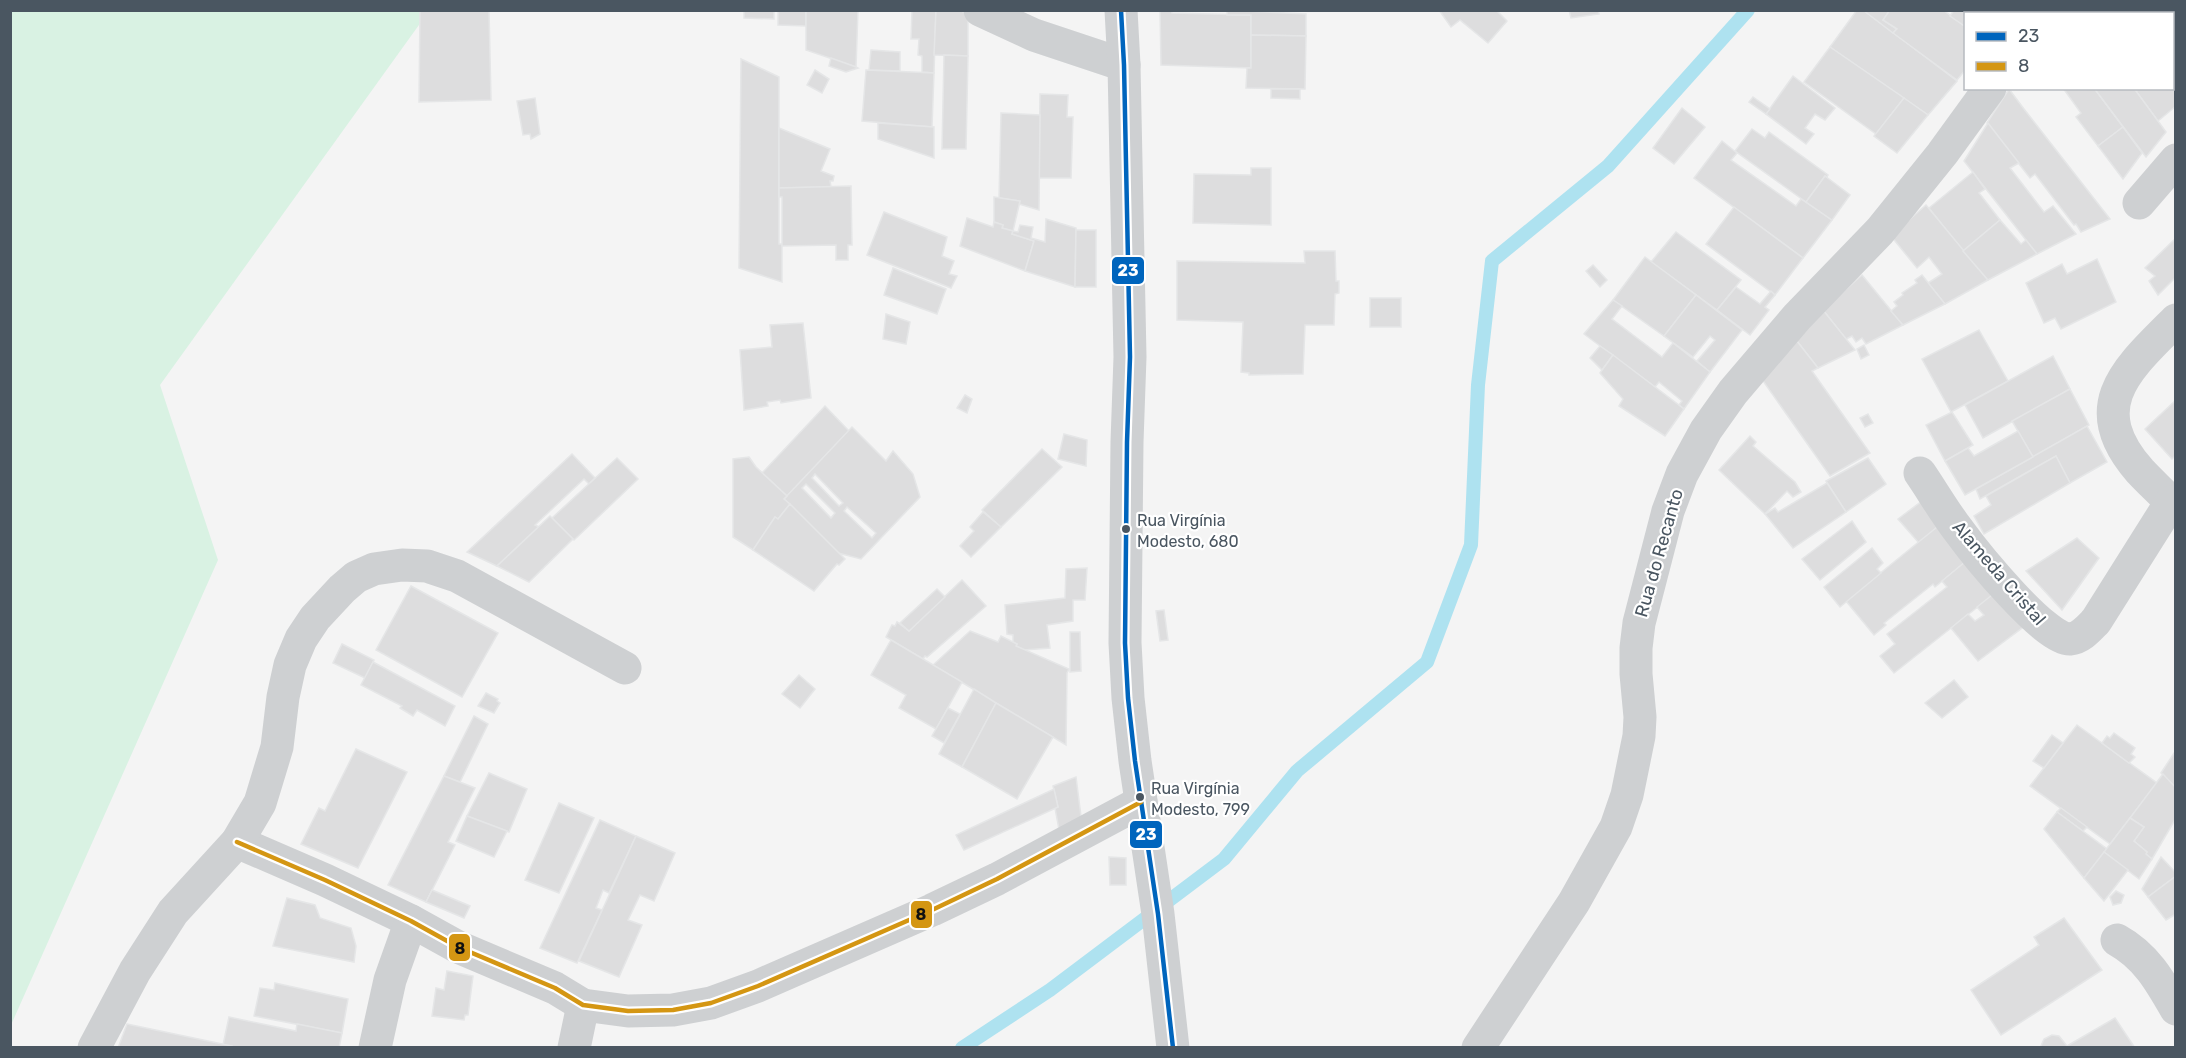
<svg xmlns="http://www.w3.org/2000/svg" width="2186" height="1058" font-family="Rubik,sans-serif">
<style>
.green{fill:#d9f2e3}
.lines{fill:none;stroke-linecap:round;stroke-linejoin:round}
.stream{stroke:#aee2f0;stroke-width:14}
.building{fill:#ddddde;stroke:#e5e6e7;stroke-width:1.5;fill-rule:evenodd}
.street{stroke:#ced0d2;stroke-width:33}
.bus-1-casing{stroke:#fff;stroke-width:9}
.bus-2-casing{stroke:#fff;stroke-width:9}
.bus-1{stroke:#0065bd;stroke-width:4.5}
.bus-2{stroke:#d49613;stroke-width:4.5}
.bus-dot{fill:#4a5661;stroke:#fff;stroke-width:2}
.labels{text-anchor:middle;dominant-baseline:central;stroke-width:4.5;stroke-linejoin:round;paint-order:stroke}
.bus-label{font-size:16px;fill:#4a5661;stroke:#fff;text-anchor:start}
.street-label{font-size:18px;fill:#4a5661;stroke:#fff}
.line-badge{stroke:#fff;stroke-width:2}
.badge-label{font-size:16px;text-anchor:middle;font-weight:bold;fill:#fff}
.pale-badge-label{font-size:16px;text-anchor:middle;font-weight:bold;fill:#111}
</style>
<rect width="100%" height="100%" fill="#f4f4f4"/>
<polygon class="green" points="11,11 429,11 160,385 218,560 11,1025"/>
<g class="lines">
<polyline class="stream" points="962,1048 1050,990 1224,859 1297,771 1427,662 1471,545 1478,385 1492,261 1608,166 1748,10"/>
</g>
<g class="building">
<polygon points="420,10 489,10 491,100 419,102"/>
<polygon points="744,10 774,10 774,19 744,18"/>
<polygon points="778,10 806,10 806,26 778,25"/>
<polygon points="806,10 858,10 856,67 806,50"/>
<polygon points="912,10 936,10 934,73 922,72 922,56 918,55 919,39 911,39"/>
<polygon points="936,10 960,10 968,15 968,56 934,55"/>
<polygon points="1160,10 1171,10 1172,13 1251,15 1251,68 1161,65"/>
<polygon points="1227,10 1306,14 1306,36 1251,35 1251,15 1227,15"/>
<polygon points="1439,10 1496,10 1507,21 1488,43 1460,20 1451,27"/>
<polygon points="1569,10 1598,10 1599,14 1571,18"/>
<polygon points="1857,10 1863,10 1957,81 1928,115 1830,47"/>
<polygon points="1863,10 1890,10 1883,20 1897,29 1893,33"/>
<polygon points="1890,10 1943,10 1966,27 1966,69 1957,80 1893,33 1897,29 1883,20"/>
<polygon points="1954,10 2001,10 1999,14 1966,14 1966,27 1950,16"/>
<polygon points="2155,10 2176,10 2176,36 2172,32 2172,14 2158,14"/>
<polygon points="1251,35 1306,36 1305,89 1246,88 1247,68 1251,68"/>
<polygon points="1830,47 1904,98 1876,134 1804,82"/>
<polygon points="871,50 900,52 900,71 869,70"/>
<polygon points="944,55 968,56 966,149 942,149"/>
<polygon points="831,58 856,67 858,68 846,72 829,66"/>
<polygon points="741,59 779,77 779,244 782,244 782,282 739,268"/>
<polygon points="815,70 829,79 822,93 807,85"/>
<polygon points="866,70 934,73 932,127 862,121"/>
<polygon points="1793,76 1835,108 1825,120 1815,114 1805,128 1814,134 1806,144 1766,114"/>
<polygon points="2172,83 2176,87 2176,106 2158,121 2136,91 2140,88 2172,88"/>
<polygon points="2063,88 2094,88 2123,127 2098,146 2076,117 2081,113"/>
<polygon points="2094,88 2134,88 2136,91 2166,132 2146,157"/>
<polygon points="1271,89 1300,89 1300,99 1271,98"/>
<polygon points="2009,89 2024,109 2110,219 2081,232 2076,224 2074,225 2035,174 2030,178 1987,123"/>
<polygon points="1040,94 1068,95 1067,117 1073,117 1071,178 1039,178"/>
<polygon points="1753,97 1770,109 1766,114 1749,102"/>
<polygon points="535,98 540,134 531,139 530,134 523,135 517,101"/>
<polygon points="1904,98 1928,115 1897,153 1874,136"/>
<polygon points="1682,108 1705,127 1674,164 1653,148"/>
<polygon points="1001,113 1040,115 1039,210 1019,204 1020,201 999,198"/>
<polygon points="878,123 934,127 934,158 878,139"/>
<polygon points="1988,123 2019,163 2010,168 2044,212 2053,206 2076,234 2037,254 1964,161"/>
<polygon points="2123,127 2142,153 2123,179 2098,146"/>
<polygon points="779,128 830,149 821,171 834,176 833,181 830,181 831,187 779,188"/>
<polygon points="1752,129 1765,138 1769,132 1828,175 1827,177 1825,176 1806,202 1735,151"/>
<polygon points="1722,141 1737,153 1731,160 1796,206 1801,199 1832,220 1803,258 1694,178"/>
<polygon points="1251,168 1271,168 1271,225 1193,223 1194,174 1251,175"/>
<polygon points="1973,172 1985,189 1979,193 2000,220 1963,251 1929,208"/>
<polygon points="1825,176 1850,195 1832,220 1806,202"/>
<polygon points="851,186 852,245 848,245 848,260 836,260 836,245 782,246 782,197 779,197 779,188"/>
<polygon points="994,197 1020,201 1013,231 1002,228 1003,225 994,222"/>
<polygon points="1926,205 1988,280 1945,304 1928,283 1942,274 1929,257 1917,268 1891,236"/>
<polygon points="1734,207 1803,258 1775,295 1706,244"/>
<polygon points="884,212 947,237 942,256 954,261 949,274 957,276 951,288 867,255"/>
<polygon points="967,218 993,227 994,222 1003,225 1002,228 1013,231 1012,234 1034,241 1025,271 960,246"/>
<polygon points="1046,219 1076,228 1075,287 1025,271 1034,241 1012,234 1013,231 1018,232 1020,225 1033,227 1031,238 1045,242"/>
<polygon points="2000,220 2021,244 2026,240 2037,254 1988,280 1963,251"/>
<polygon points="1076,230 1096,230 1096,287 1075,287"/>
<polygon points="1676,232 1741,280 1717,310 1651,262"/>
<polygon points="2176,238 2176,277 2158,295 2149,281 2155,276 2145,268"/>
<polygon points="1304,251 1335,251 1336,281 1339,281 1339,293 1335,294 1334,325 1305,325 1303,374 1249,375 1249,373 1241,372 1243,322 1177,320 1177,261 1305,263"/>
<polygon points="1645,257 1696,295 1664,336 1613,300"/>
<polygon points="2097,259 2116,302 2061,329 2055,318 2044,323 2026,283 2062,264 2067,274"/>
<polygon points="1593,265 1607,280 1600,287 1586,271"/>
<polygon points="893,268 946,289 937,314 884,295"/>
<polygon points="1862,275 1903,325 1866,344 1862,338 1856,342 1852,336 1846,339 1823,310"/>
<polygon points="1922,275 1945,304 1903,325 1891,311 1897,306 1894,302 1903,295 1902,293 1917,283 1915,280"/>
<polygon points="1736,287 1760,304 1771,291 1775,295 1765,307 1769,310 1750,335 1717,310"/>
<polygon points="1696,295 1742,330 1710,372 1697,361 1715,340 1710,336 1693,357 1664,336"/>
<rect x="1370" y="298" width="31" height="29"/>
<polygon points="1613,300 1622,306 1612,319 1662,357 1673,343 1710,372 1684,409 1679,405 1682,401 1659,382 1655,387 1584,334"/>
<polygon points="1823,310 1855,350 1818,368 1793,336"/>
<polygon points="886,314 910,322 906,344 883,339"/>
<polygon points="803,323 811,398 781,403 780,400 767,402 768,406 744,410 740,350 772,347 770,325"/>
<polygon points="1979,330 2008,381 1951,412 1922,359"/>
<polygon points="1793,336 1818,368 1812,371 1870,453 1830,476 1761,378"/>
<polygon points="1864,345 1869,355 1861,359 1857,349"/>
<polygon points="1600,346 1613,355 1602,370 1590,358"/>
<polygon points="1613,355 1684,409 1665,436 1619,406 1623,399 1600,373"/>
<polygon points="2053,356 2070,389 1983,438 1965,405"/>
<polygon points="2070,389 2089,425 2033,457 2012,421"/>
<polygon points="965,395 972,399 967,413 957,408"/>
<polygon points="2175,401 2176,455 2172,459 2145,429"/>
<polygon points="825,406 849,431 787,496 762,473"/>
<polygon points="1952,412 1973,445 1945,461 1926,425"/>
<polygon points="1868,414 1873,423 1865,427 1860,418"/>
<polygon points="2087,426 2107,462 2070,483 2056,456 1980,499 1976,489"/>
<path d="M852,427l34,34 7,-10 20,23 7,23 -59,62 -23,-6 -54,-54zM815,474l28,29 -4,3 -27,-28zM806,484l29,29 -4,5 -29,-30zM847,507l29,26 -4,5 -28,-27z"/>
<polygon points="2018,431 2033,457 1965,495 1945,461 1968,448 1974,456"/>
<polygon points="1064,434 1087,440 1086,466 1058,459"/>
<polygon points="1750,436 1756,442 1753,446 1795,482 1801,492 1793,497 1787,491 1765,514 1719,470"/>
<polygon points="1042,449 1062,467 1001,527 982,510"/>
<polygon points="572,454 595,478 589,484 584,479 535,525 539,527 497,566 467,552"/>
<polygon points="2056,456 2070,483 1984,534 1974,516 1991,505 1986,496"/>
<polygon points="749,457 756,467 787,496 784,499 790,504 778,519 775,517 753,550 733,537 733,459"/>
<polygon points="617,458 638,479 574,540 552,518"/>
<polygon points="1868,458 1886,484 1846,512 1826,481"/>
<polygon points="1827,483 1846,512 1793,548 1765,514 1775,508 1778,512"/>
<polygon points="1922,501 1942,523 1919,543 1898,519"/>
<polygon points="790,504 845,559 839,565 837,564 814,591 753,550 775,517 778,519"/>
<polygon points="983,512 1001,527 971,557 960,546 974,531 970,527"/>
<polygon points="550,516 573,539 529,582 497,566"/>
<polygon points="1852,521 1866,542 1820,580 1802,559"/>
<polygon points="1942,523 1971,557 1935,587 1933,584 1884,623 1886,625 1874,635 1846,601"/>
<polygon points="2077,538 2099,558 2062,610 2026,571"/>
<polygon points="1872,548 1883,563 1877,569 1881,573 1840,607 1824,587"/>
<polygon points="1971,557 1998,591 1894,673 1880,656 1895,644 1887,634 1947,587 1942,581"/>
<polygon points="1087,568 1085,600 1073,600 1073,621 1047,625 1050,648 1024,650 1016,646 1017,644 1013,642 1013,635 1007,634 1005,605 1065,598 1066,569"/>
<polygon points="962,580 986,606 927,657 925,656 923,659 886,637 892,625 895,626 897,622 909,631"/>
<polygon points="411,586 498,633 462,697 376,650"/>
<polygon points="2002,587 2030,622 1978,661 1951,628 1968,614 1975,621 1984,615 1977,607"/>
<polygon points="937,589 945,597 909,631 900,623"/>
<polygon points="1164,610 1168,640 1160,641 1156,611"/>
<polygon points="970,631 998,642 1001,636 1017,644 1016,646 1069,669 1067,673 1066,745 933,665"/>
<polygon points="1070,632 1080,632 1081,671 1070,672"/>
<polygon points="891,640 962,682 936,729 899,708 906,695 871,675"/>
<polygon points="342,644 374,660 365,678 333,663"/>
<polygon points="373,662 455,706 445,726 417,710 413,716 400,708 402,706 361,685"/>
<polygon points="799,675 815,689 800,708 782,694"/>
<polygon points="1954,680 1968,697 1942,718 1925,703"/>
<polygon points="974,689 996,703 962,767 939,754"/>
<polygon points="486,693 498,699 497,701 500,703 494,713 478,706"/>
<polygon points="996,703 1053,737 1017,799 962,767"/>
<polygon points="948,708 960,714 944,743 932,736"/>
<polygon points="474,716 488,724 460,782 444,776"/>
<polygon points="2077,725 2157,783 2110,844 2030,786"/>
<polygon points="2114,733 2135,748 2131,754 2135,757 2129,763 2102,743 2107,736 2110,738"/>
<polygon points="2052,735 2063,743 2044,768 2033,761"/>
<polygon points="356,749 407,772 358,868 301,844 319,808 325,811"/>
<polygon points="2176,750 2176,788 2161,773"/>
<polygon points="489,773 527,789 509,832 467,816"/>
<polygon points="2163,774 2176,788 2176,818 2152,859 2146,854 2147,852 2134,841 2144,827 2130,818"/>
<polygon points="444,776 475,788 448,842 455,845 454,847 426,902 388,885"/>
<polygon points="1076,777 1082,824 1060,835 1055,808 1058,807 1053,786"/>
<polygon points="1054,789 1058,807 964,850 956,835"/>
<polygon points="559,803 594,818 559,893 525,880"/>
<polygon points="2061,808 2087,827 2083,831 2057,812"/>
<polygon points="2057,812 2107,849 2084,878 2044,829"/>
<polygon points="467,816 507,831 494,857 456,841"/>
<polygon points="2130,818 2144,827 2134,841 2147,852 2146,854 2152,859 2139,879 2104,852"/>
<polygon points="600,820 636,836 609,893 603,890 596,908 602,910 577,963 540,948"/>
<polygon points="636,836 675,853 654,901 640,895 628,920 642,925 619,977 579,961"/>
<polygon points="2104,852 2128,870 2104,901 2084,878"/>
<polygon points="1109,857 1126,858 1126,885 1110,885"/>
<polygon points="2161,857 2176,873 2176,876 2148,897 2142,889"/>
<polygon points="2176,876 2176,914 2166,920 2148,897"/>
<polygon points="432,890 470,906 464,918 426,902"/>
<polygon points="2116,891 2124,895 2121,903 2113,905 2110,897"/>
<polygon points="287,898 315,905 320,918 351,928 356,946 354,962 273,946"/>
<polygon points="2064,918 2102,970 2001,1035 1971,990 2039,945 2034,937"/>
<polygon points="447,971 473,976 468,1015 465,1015 464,1020 432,1016 436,988 444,990"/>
<polygon points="275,983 348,999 342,1033 254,1016 260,988 274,990"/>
<polygon points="229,1017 296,1031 297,1024 342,1033 339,1048 237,1048 223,1045"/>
<polygon points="2115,1018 2135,1048 2040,1048 2044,1039 2052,1035 2059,1036 2067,1046"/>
<polygon points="127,1024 232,1046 231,1048 118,1048"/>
</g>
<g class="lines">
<g class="street">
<polyline points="980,10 1034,35 1124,65"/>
<polyline points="1121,10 1124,65 1130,357 1127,442 1125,643 1128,698 1135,761 1158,914 1173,1048"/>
<polyline points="2040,14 2042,10"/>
<polyline points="2139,203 2176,160"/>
<path d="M2176,320c-49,49 -93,86 -36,151 12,13 25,24 36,37"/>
<path d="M1920,473c13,19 25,40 39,58 16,22 86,109 111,108 11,-1 19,-11 26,-18l75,-119"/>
<polyline points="237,842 325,880 411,921 458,947 555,988 583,1005 628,1011 673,1010 711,1003 758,986 932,910 997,879 1141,802"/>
<path d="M2117,940c29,16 43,41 59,69"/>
<polyline points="94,1048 135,971 173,912 237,842 260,803 277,747 283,697 290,665 301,639 315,618 342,589 356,577 374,569 402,565 427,566 457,576 625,668"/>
<polyline points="375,1048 390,980 411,921"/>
<polyline points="574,1048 583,1005"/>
<polyline points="1478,1048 1574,902 1616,827 1627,795 1639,736 1640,717 1636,674 1636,648 1639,623 1668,511 1682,474 1706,430 1733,392 1797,317 1880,231 1942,154 1990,88"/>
</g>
<g class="bus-1-casing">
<polyline id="bus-1" points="1121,10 1124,65 1130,357 1127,442 1125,643 1128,698 1135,761 1158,914 1173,1048"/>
</g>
<g class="bus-2-casing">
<polyline id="bus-2" points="237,842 325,880 411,921 458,947 555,988 583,1005 628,1011 673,1010 711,1003 758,986 932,910 997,879 1141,802"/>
</g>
<use href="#bus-1" class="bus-1"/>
<use href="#bus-2" class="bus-2"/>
</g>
<g class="bus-dot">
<circle cx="1126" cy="529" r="5"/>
<circle cx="1140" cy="797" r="5"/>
</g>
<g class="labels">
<g class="bus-label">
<text x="1137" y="520">Rua Virgínia<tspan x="1137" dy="21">Modesto, 680</tspan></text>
<text x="1151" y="788">Rua Virgínia<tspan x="1151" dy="21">Modesto, 799</tspan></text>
</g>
<g class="street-label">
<text transform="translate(1659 553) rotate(-74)">Rua do Recanto</text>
<text transform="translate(1999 573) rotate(49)">Alameda Cristal</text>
</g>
</g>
<g class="line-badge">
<rect x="1111" y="256" width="34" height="29" rx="6" fill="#0065bd"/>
<rect x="1129" y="820" width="34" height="29" rx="6" fill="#0065bd"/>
<rect x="910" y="900" width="23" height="29" rx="6" fill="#d49613"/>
<rect x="448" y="933" width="23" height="29" rx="6" fill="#d49613"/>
</g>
<g class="badge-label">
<text x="1128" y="276">23</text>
<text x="1146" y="840">23</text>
</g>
<g class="pale-badge-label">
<text x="921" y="920">8</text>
<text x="460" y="954">8</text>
</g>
<rect width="2186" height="1058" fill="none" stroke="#4a5661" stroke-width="24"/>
<rect x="1964" y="12" width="210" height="78" fill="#ffffff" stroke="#b7bbc0" stroke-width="1.5"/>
<rect x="1976" y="32" width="30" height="9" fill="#0065bd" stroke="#b7bbc0" stroke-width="1.5"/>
<text x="2018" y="42" font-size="18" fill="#4a5661">23</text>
<rect x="1976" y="62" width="30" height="9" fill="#d49613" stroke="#b7bbc0" stroke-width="1.5"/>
<text x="2018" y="72" font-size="18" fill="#4a5661">8</text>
</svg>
